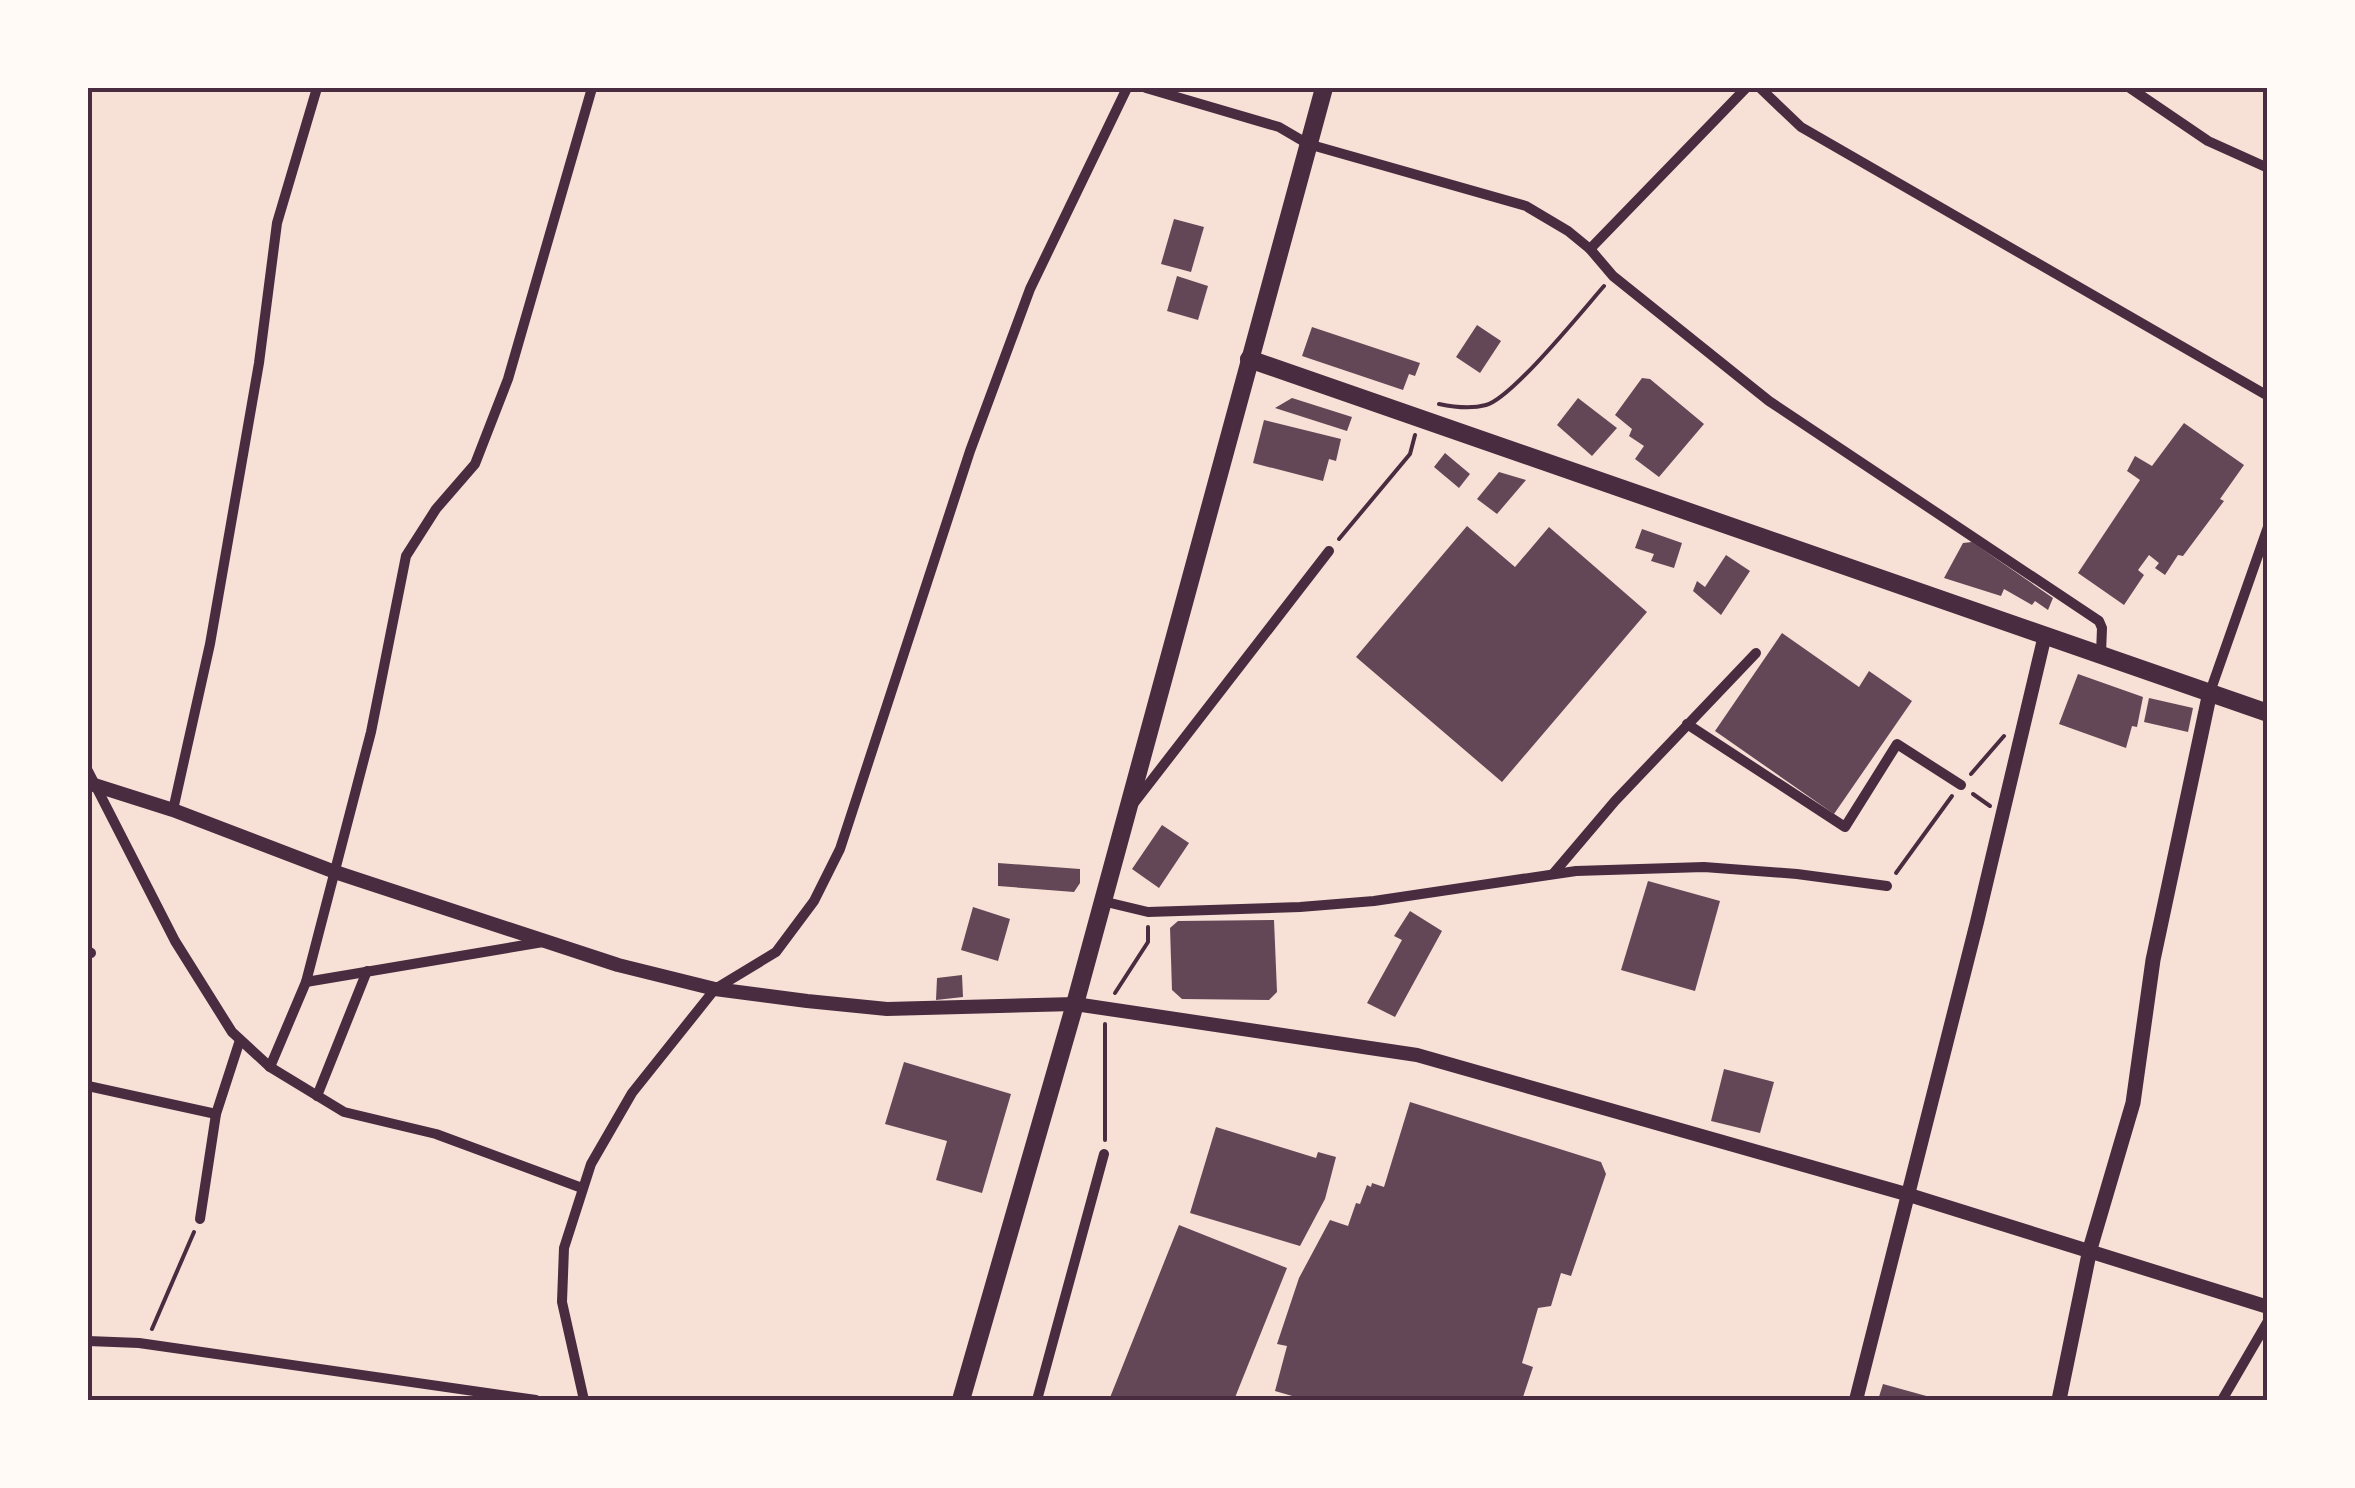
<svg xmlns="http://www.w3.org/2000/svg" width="2355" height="1488" font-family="'PT Sans Narrow',sans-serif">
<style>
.building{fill:#644757}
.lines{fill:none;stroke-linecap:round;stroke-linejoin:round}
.path{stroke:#4a2c40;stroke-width:4}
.minor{stroke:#4a2c40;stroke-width:10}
.tertiary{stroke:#4a2c40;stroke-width:14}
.secondary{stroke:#4a2c40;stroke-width:15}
.trunk{stroke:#4a2c40;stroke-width:18}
.neatline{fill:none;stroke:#4a2c40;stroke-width:4}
</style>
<rect width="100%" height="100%" fill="#f7e1d7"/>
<g class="building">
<polygon points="1174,219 1204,227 1191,272 1161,264"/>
<polygon points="1177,276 1208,286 1198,320 1167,311"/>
<polygon points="1477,325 1501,341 1480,373 1456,357"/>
<polygon points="1312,327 1420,363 1415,376 1409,374 1403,390 1302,356"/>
<polygon points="1642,378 1650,379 1704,424 1659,477 1635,459 1644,446 1629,436 1632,429 1615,415"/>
<polygon points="1292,398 1352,417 1347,431 1275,408"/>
<polygon points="1578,398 1617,428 1592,456 1557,425"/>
<polygon points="1264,420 1341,439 1336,461 1329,459 1323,481 1253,463"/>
<polygon points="2184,423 2244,465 2220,499 2224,501 2183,556 2178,555 2165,575 2155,568 2159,563 2149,555 2138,570 2144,575 2124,605 2078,573 2140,480 2127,471 2135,456 2152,466"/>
<polygon points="1445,453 1470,474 1459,488 1434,467"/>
<polygon points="1499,472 1526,480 1497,514 1477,499"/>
<polygon points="1467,526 1515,567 1549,527 1647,612 1502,782 1356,657"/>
<polygon points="1642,529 1682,543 1674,568 1651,561 1654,554 1635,548"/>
<polygon points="1972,542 2053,598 2048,610 2035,601 2032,605 2004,589 2001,596 1944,578 1963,543"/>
<polygon points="1726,555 1750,571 1721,615 1693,591 1697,581 1705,587"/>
<polygon points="1782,633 1859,687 1869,671 1912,701 1834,814 1715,731"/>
<polygon points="2078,674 2143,697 2137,727 2132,726 2126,748 2059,724"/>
<polygon points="2149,698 2193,708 2188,732 2144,722"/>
<polygon points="1162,825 1189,843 1159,888 1132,869"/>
<polygon points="998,863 1080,869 1080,883 1074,892 998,886"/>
<polygon points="1648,881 1720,901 1695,991 1621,970"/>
<polygon points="973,907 1010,919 998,961 961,950"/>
<polygon points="1410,911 1442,931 1395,1017 1367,1003 1402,940 1394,936"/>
<polygon points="1274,920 1277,992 1269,1000 1182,999 1172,990 1170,928 1178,921"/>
<polygon points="962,975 963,997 936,1000 937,978"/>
<polygon points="904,1062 1011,1094 982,1193 936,1180 947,1141 885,1124"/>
<polygon points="1724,1069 1774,1082 1760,1133 1711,1121"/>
<polygon points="1410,1102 1601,1162 1606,1174 1571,1276 1561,1273 1551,1306 1538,1308 1522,1363 1533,1367 1522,1400 1306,1400 1275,1391 1287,1346 1277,1344 1299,1278 1330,1220 1348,1226 1356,1203 1360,1204 1367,1185 1371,1187 1372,1183 1384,1187"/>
<polygon points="1216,1127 1316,1158 1318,1152 1336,1157 1325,1199 1300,1246 1190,1213"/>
<polygon points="1179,1225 1287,1268 1234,1400 1109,1400"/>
<polygon points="1883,1384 1930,1397 1929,1400 1878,1400"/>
</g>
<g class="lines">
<g class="path">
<path d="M1439,404c14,3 33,5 47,1 26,-7 97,-95 118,-119"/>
<polyline points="1339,539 1410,454 1415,435"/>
<polyline points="1971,774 2004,736"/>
<polyline points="1973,794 1990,806"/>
<polyline points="1896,873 1952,796"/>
<polyline points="1115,993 1148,942 1148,927"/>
<polyline points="1105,1024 1105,1140"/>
<polyline points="152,1329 194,1232"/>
</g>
<g class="minor">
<polyline points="1146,88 1279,127 1308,144 1526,206 1568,231 1590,249 1613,276 1769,401 2099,621 2102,628 2101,653"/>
<polyline points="1760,88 1801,127 2268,396"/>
<polyline points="2130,88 2208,141 2268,168"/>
<polyline points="1590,249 1746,88"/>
<polyline points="2210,692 2268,527"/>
<polyline points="1687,724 1845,827 1897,744 1961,785"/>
<polyline points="88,771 175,941 232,1032 270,1067 344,1112 436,1134 582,1188"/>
<polyline points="1134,803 1329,551"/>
<polyline points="173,810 210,644 259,363 277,223 317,88"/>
<polyline points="1553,874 1615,801 1756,653"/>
<polyline points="1102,901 1148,912 1300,907 1374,901 1576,871 1704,867 1797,874 1887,886"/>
<polyline points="88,951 91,953"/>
<polyline points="306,982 543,942"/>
<polyline points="270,1067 306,982 371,732 406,556 436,509 475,464 508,379 592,88"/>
<polyline points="88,1086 216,1114"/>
<polyline points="317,1096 367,971"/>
<polyline points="200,1219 216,1114 240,1040"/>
<polyline points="88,1341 139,1343 536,1400"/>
<polyline points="584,1400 562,1302 564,1248 591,1164 632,1093 715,989 776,952 814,901 840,849 970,451 1030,289 1127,88"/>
<polyline points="1037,1400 1104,1154"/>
<polyline points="2222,1400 2268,1321"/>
</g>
<g class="tertiary">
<polyline points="88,783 173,810 335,872 618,965 715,989 807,1001 887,1009 1075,1004 1417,1055 1906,1194 2268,1307"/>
<polyline points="1856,1400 1977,922 2045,635"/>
</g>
<polyline class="secondary" points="2059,1400 2090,1249 2133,1103 2153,960 2210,692"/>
<g class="trunk">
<polyline points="1249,359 2268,713"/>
<polyline points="961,1400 1075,1004 1324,88"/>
</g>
</g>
<rect width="2355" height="1488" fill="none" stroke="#fffaf5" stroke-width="180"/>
<rect x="90" y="90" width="2175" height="1308" class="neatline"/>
</svg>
